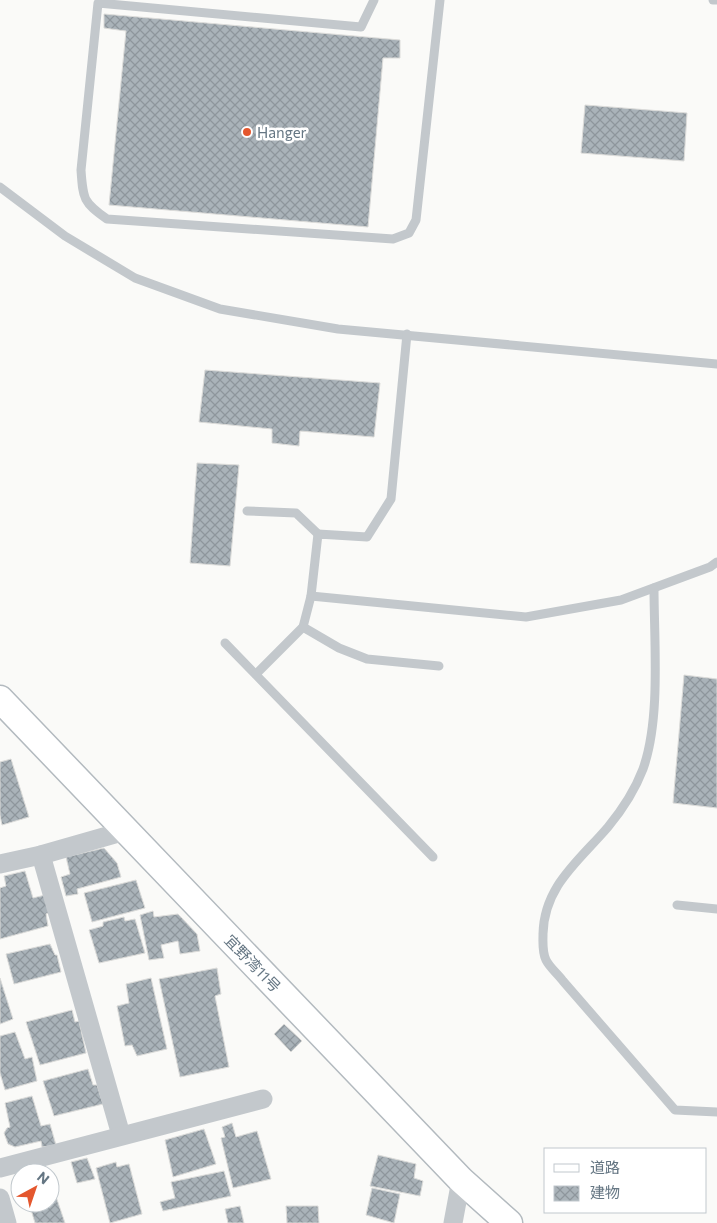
<svg xmlns="http://www.w3.org/2000/svg" width="717" height="1223" font-family="Commissioner,'Noto Sans JP',sans-serif">
<style>
.building{fill:url(#building-cross-hatch);stroke:#dcdcda}
.lines{fill:none;stroke-linecap:round;stroke-linejoin:round}
.secondary-casing{stroke:#b3babf;stroke-width:29}
.lane{stroke:#c3c8cc;stroke-width:9}
.street{stroke:#c3c8cc;stroke-width:19}
.secondary{stroke:#fff;stroke-width:26}
.poi-dot{fill:#e4572e;stroke:#fff;stroke-width:2}
.labels{text-anchor:middle;dominant-baseline:central;stroke-width:5;stroke-linejoin:round;paint-order:stroke}
.poi-label{font-size:15px;fill:#657683;stroke:#fff;text-anchor:start}
.street-label{font-size:15px;fill:#657683;stroke:#fff}
</style>
<defs>
<pattern id="building-cross-hatch" width="8" height="8" patternUnits="userSpaceOnUse" patternTransform="scale(1.25)"><rect width="8" height="8" fill="#aab3b9"/><path d="M0 0l8 8M0 8l8-8" fill="none" stroke="#8e969c"/></pattern>
</defs>
<rect width="100%" height="100%" fill="#fafaf8"/>
<g class="building">
<polygon points="104,14 400,40 400,58 383,58 368,227 109,205 126,31 104,28"/>
<polygon points="585,105 687,113 684,161 581,153"/>
<polygon points="205,370 380,383 374,437 300,431 299,446 272,443 272,429 199,422"/>
<polygon points="197,463 239,465 230,566 190,563"/>
<polygon points="684,675 717,679 717,808 673,803"/>
<polygon points="11,759 29,817 2,825 0,815 0,762"/>
<polygon points="104,848 117,863 121,877 77,889 78,894 66,896 61,877 70,874 66,857"/>
<polygon points="25,871 33,898 45,895 50,912 46,914 48,926 0,939 0,888 6,886 4,876"/>
<polygon points="136,880 145,908 92,922 84,893"/>
<polygon points="153,911 154,917 178,914 197,934 200,951 180,954 178,941 161,945 164,958 149,960 140,915"/>
<polygon points="124,917 125,921 135,919 145,953 99,963 89,930 103,926 103,922"/>
<polygon points="50,944 55,955 57,955 61,972 14,984 6,954"/>
<polygon points="217,968 221,994 215,996 229,1067 180,1077 159,979"/>
<polygon points="0,978 13,1019 0,1024"/>
<polygon points="151,978 167,1049 137,1056 132,1045 125,1046 117,1006 129,1003 126,984"/>
<polygon points="72,1010 75,1022 79,1021 86,1053 40,1065 26,1022"/>
<polygon points="284,1024 302,1041 291,1052 274,1034"/>
<polygon points="15,1032 25,1059 32,1057 37,1081 5,1090 0,1073 0,1036"/>
<polygon points="88,1069 93,1085 97,1085 103,1104 54,1116 43,1081"/>
<polygon points="32,1096 41,1126 50,1124 56,1145 42,1147 41,1141 15,1147 8,1144 4,1133 7,1128 10,1127 5,1103"/>
<polygon points="232,1123 236,1137 257,1131 271,1179 233,1188 221,1138 225,1137 222,1127"/>
<polygon points="204,1129 216,1164 173,1177 165,1140"/>
<polygon points="378,1155 416,1164 414,1178 423,1181 420,1196 370,1186"/>
<polygon points="87,1158 95,1179 77,1183 71,1162"/>
<polygon points="116,1162 117,1167 129,1164 142,1214 110,1223 96,1168"/>
<polygon points="224,1171 231,1196 163,1211 160,1202 175,1198 171,1182"/>
<polygon points="50,1179 65,1223 35,1223 29,1203 50,1203"/>
<polygon points="372,1188 400,1194 394,1223 366,1215"/>
<polygon points="240,1206 244,1223 228,1223 225,1209"/>
<polygon points="286,1206 318,1206 319,1223 287,1223"/>
</g>
<g class="lines">
<g class="secondary-casing">
<polyline id="secondary" points="0,699 461,1180 509,1223"/>
</g>
<g class="lane">
<path d="M374,0l-13,27 -263,-24 -17,167c2,29 2,32 26,49l286,20 16,-6 7,-13 24,-220"/>
<polyline points="713,0 717,0"/>
<polyline points="0,187 65,236 135,278 220,309 338,329 717,364"/>
<polyline points="407,334 391,499 367,537 318,534 311,596 526,617 621,600 710,567 717,562"/>
<polyline points="247,511 296,513 318,534"/>
<path d="M654,588c0,54 7,131 -11,181 -8,21 -21,41 -35,58 -29,34 -64,59 -65,107 0,9 -1,18 3,26 4,8 12,14 17,21l112,129 42,2"/>
<polyline points="311,596 303,627 339,648 367,659 439,666"/>
<polyline points="225,643 433,857"/>
<polyline points="256,674 303,627"/>
<polyline points="677,905 717,909"/>
</g>
<g class="street">
<polyline points="41,855 125,831"/>
<polyline points="0,864 41,855 121,1135"/>
<polyline points="0,1168 263,1099"/>
<polyline points="0,1198 7,1223"/>
<polyline points="453,1223 461,1180"/>
</g>
<use href="#secondary" class="secondary"/>
</g>
<circle class="poi-dot" cx="247" cy="132" r="5"/>
<g class="labels">
<g class="poi-label">
<text x="257" y="132">Hanger</text>
</g>
<g class="street-label">
<text transform="translate(253 963) rotate(46)">宜野湾11号</text>
</g>
</g>
<rect x="544" y="1148" width="162" height="65" fill="#ffffff" stroke="#c1c8cd"/>
<rect x="554" y="1164" width="25" height="8" fill="#ffffff" stroke="#c1c8cd"/>
<text x="590" y="1173" font-size="15" fill="#657683">道路</text>
<rect x="554" y="1186" width="25" height="15" fill="url(#building-cross-hatch)" stroke="#c1c8cd"/>
<text x="590" y="1198" font-size="15" fill="#657683">建物</text>
<g transform="translate(35 1188) rotate(40)"><circle r="24" fill="#ffffff" stroke="#c1c8cd"/>
<path d="M0-4L9 19L0 12L-9 19Z" fill="#e4572e"/>
<text y="-8" font-size="14" font-weight="bold" text-anchor="middle" fill="#657683">N</text>
</g>
</svg>
